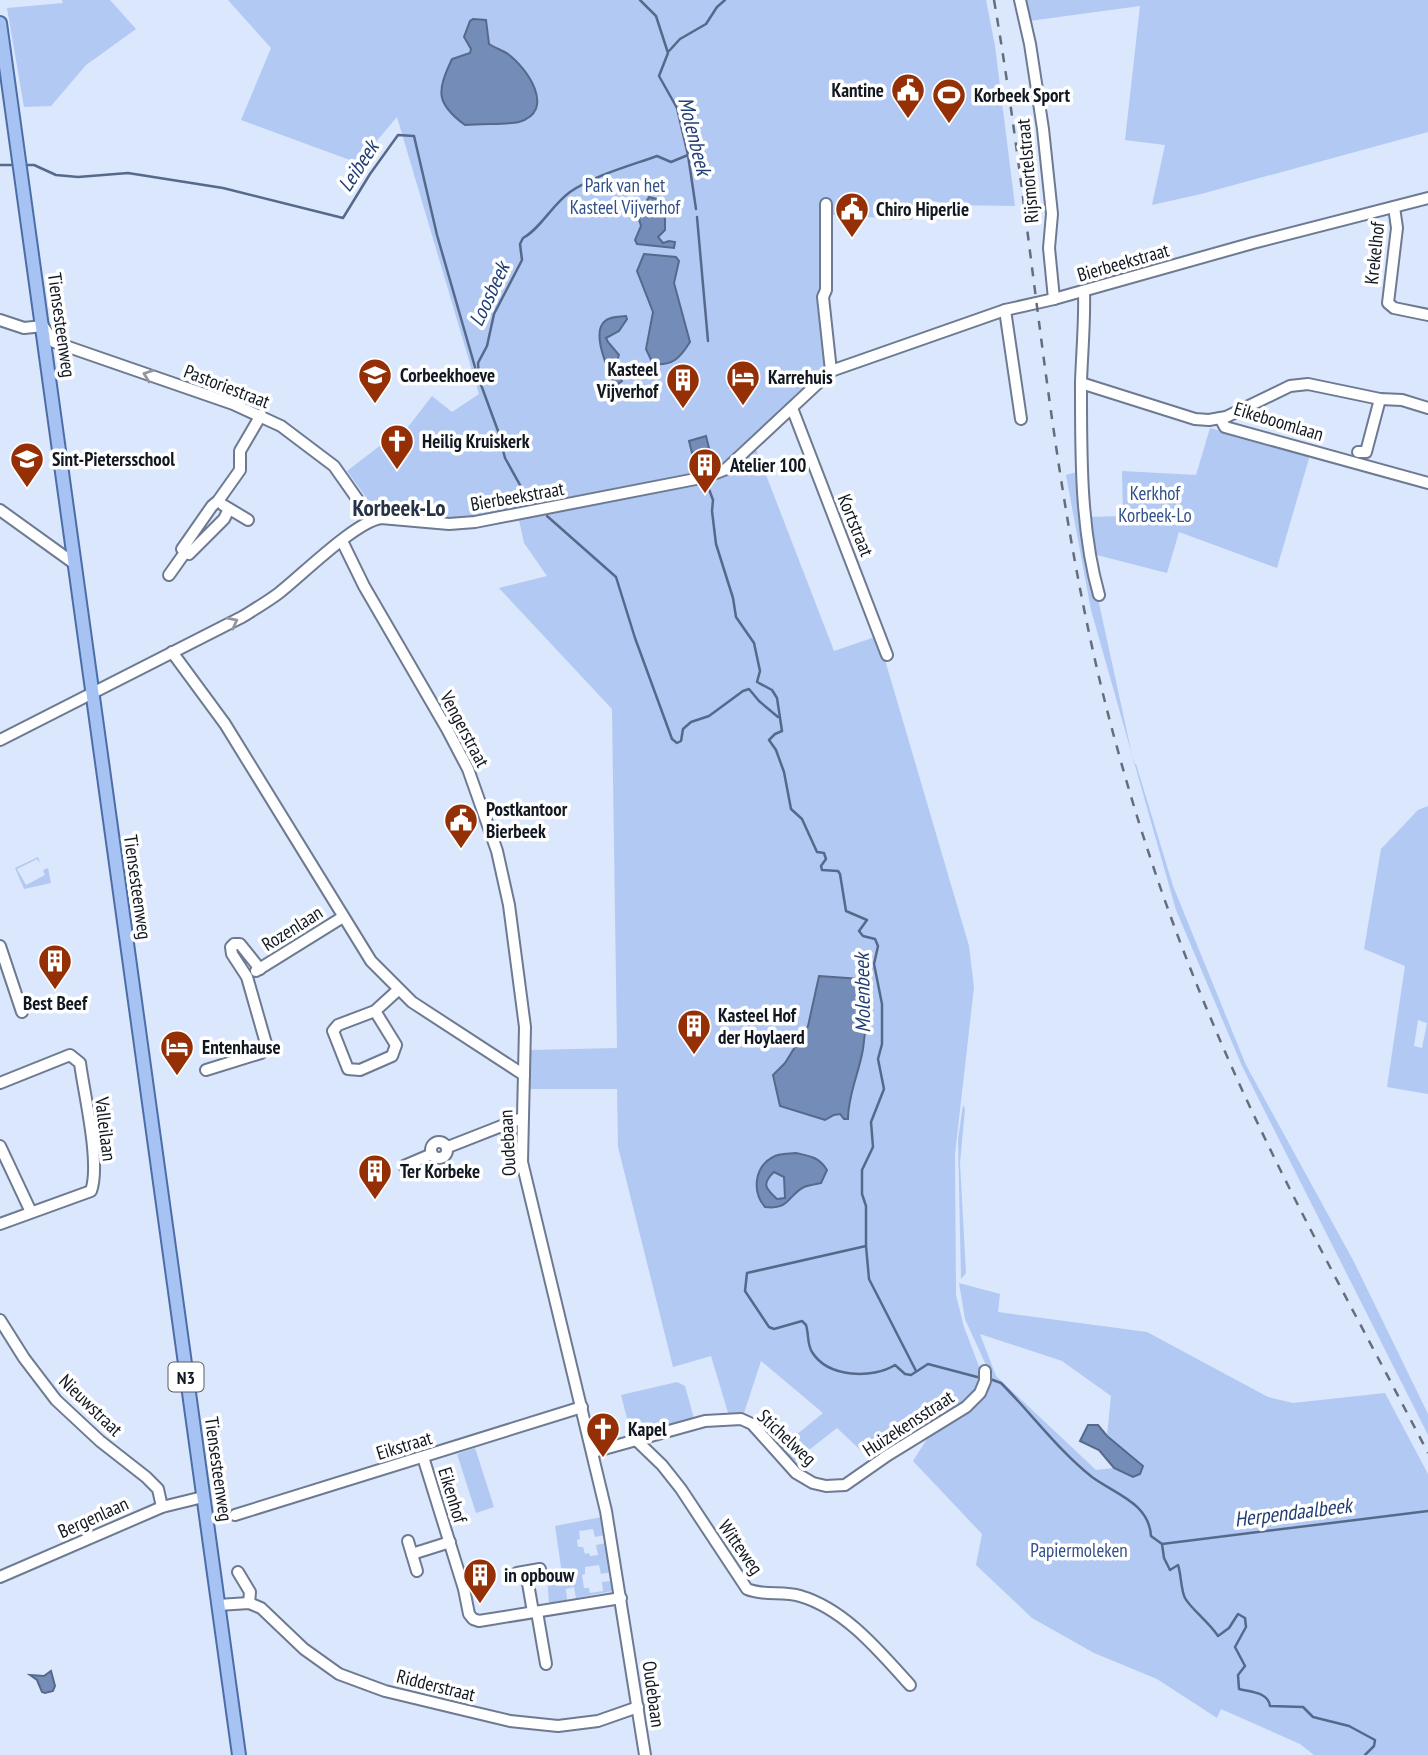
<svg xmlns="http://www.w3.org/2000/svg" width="1428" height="1755" font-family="'PT Sans Narrow',sans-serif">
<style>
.green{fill:#b1c9f3;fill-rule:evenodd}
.water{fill:#738cb8;stroke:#56698b;stroke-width:2;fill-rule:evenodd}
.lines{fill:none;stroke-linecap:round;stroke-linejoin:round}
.stream{stroke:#56698b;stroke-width:2.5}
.minor-casing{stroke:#6d7a92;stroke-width:14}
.major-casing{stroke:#4d6da6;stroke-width:16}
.minor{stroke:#fff;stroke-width:10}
.major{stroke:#a7c3f4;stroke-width:12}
.rail{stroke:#646d7b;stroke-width:2.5;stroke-dasharray:9 9;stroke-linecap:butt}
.oneway{stroke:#94979b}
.labels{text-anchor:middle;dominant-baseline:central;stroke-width:7;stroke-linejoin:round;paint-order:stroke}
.shield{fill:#fff;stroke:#595d64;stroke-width:2}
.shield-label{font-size:18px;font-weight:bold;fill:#121821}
.poi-label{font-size:19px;font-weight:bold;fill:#121821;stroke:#fff;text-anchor:start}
.street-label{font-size:19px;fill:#121821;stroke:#fff}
.park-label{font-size:19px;fill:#31508a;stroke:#fff}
.water-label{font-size:21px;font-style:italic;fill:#203e75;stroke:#fff}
.quarter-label{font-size:23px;font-weight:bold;fill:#263246;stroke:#fff}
</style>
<rect width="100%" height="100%" fill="#dae7fc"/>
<g class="green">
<polygon points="62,0 110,0 136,29 86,65 51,106 24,107 7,8 63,3"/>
<polygon points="228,0 986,0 995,46 1015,206 954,205 918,198 912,220 822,214 829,366 728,461 717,468 461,520 383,513 373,507 347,471 386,441 394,445 432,396 452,412 479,394 397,117 358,163 241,120 271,48"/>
<polygon points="1024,0 1428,0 1428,132 1201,194 1152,205 1165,145 1125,140 1140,6 1029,21"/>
<polygon points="1210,428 1310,455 1277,568 1179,532 1167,573 1093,554 1088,517 1123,516 1122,471 1196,475"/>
<polygon points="756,449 834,651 878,636 969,946 974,987 955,1154 956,1295 964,1327 980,1369 981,1383 966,1404 873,1462 837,1428 791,1464 779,1449 823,1413 761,1361 743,1416 729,1416 711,1356 673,1367 618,1147 617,1089 528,1089 530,1050 617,1048 612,709 499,588 547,576 524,543 519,520 716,481 732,471"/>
<polygon points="1081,471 1090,562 1134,764 1136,764 1173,886 1246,1065 1354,1262 1428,1414 1428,1435 1242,1066 1176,910 1091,610 1066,475"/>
<path d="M1428,806v288l-41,-7 18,-121 -41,-17 17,-100 37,-39zM1418,1020l9,3 -5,25 -8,-2z"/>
<polygon points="38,857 40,863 37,859 17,869 26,885 45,875 43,870 48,868 51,883 24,889 15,868"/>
<polygon points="963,1105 965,1109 960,1163 966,1273 961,1279 958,1139"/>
<path d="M959,1283l41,11 -2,18 149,20 121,65 25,6 92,-10 43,81v281h-114l-14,-11 -79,-35 -4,9 -60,-39 -63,-26 -62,-35 -56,-53 6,-31 -69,-73c6,-9 12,-20 19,-28 19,-22 55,-25 59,-57l-26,-57zM980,1334l82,27 49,35 -4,40 35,29 -9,12 -19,-9 -18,2 -100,-94z"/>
<polygon points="677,1382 685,1386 695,1422 632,1438 621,1395"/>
<polygon points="475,1448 494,1507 476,1513 457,1454"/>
<polygon points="602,1517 605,1535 595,1537 593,1529 579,1531 580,1539 577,1540 578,1547 583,1547 585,1554 589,1553 590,1556 598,1555 596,1545 606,1543 611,1572 601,1574 599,1565 585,1567 585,1574 582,1575 584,1588 589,1588 590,1593 603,1591 602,1582 612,1581 613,1591 576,1598 574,1587 566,1589 567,1600 549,1603 547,1576 538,1577 539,1584 535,1584 534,1577 560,1572 561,1567 555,1526"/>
</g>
<g class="water">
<path d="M473,19l13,1 3,24c6,4 13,6 19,10 19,14 49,57 11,68 -13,3 -38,1 -54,3 -30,-22 -28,-34 -13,-66l18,-6 1,-4 -7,-12 6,-16z"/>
<polygon points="649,197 661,200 665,208 665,230 658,237 663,243 669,241 675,242 674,248 637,244 635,240 641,226 638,216"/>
<path d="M644,254l32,3 3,4 -5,22 16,59c-10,16 -17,24 -37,22l-7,-15 7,-37 -16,-41z"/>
<path d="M626,316l1,3 -8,12 -13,7 2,4 11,13 -4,11 7,15 -9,7 -4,-2 4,-5c-6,-14 -21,-47 -9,-59 5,-6 15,-5 22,-6z"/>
<polygon points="706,436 709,448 692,453 689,441"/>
<path d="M819,976l42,3 10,5c-4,22 -5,43 -8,65 -4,24 -15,46 -15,70h-4l-4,-5 -6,1 -9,5 -45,-14 -7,-31 12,-12 23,-37z"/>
<path d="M796,1153c14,3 23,4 31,17l-6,13c-5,1 -12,2 -17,4 -17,9 -14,23 -39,20 -13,-15 -11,-40 8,-50 6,-4 16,-3 23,-4zM774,1172l10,5 1,21 -8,1c-11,-10 -16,-15 -3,-27z"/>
<polygon points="1088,1425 1098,1425 1107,1436 1143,1466 1140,1474 1133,1477 1114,1468 1099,1450 1080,1441"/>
<polygon points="51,1671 55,1686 53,1691 45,1693 42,1692 37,1680 30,1675 44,1676"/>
</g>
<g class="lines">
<g class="stream">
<polyline points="640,0 656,16 668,53 659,76 677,108 688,155 696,209"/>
<polyline points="669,51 680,39 706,24 717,7 725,0"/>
<polyline points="0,165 14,165"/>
<polyline points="24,165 34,165 56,175 78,177 128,173 223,188 343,218 370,174 398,135 414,136 437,235 479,381"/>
<polyline points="697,217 708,341"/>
<path d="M479,376l-1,-13 9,-17 7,-32 28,-54 -2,-16 3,-6c17,-9 29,-33 47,-46 25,-17 59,-26 87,-36l14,6 17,-7"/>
<polyline points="480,382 498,431 505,458 530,503"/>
<path d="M707,484l6,16 -1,11 4,33 17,54 3,19 18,26 6,28 -3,11 15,8 5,8 5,33 -7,3 -6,6 7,10 8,22 7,37 11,10 15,33 7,1 2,6 -5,7 1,4 16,1 2,3 6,37 21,9 -8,11 4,5 12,3 3,7 -4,18 8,40v40l-4,15 6,30 -13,33 2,25 -11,23v24l4,12v40l-119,27 -2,18 24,36 5,2 28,-8 4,4c3,10 1,19 6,27 16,26 61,27 83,13l10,9 6,1 17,-11 53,14"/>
<polyline points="547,516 616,577 635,638 672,739 677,743 681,741 683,729 691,722 709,716 743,691 749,689 759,701 778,717"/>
<polyline points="866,1246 869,1279 916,1371"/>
<path d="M990,1379l11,4c31,31 56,66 91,94 23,17 57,26 59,59l11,8 2,14 6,12 8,-5c3,8 3,26 7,33 6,11 24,24 33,38l11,-8 9,-14 7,4 1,9 -11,20 10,19 -7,9 1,14c12,3 29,3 31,17l33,1 10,10 36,9 26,14 -1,6 -9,9"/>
<polyline points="1162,1544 1428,1511"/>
</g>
<g class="minor-casing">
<g id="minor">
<polyline points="1020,0 1030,44 1043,129 1052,214 1049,248 1054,299"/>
<polyline points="826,204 826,290 823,297 831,371"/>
<polyline points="1394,207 1397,228 1388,303 1394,308 1428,315"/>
<path d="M1084,291c1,30 -2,61 -3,91 0,70 -1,146 18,213"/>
<polyline points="1005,310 1021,419"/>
<polyline points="0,320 24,328 43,326 54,342 233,404 281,426 334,466 372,520"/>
<polyline points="1081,383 1195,419 1209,420 1226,417 1290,386 1308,384 1380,399 1402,400 1428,408"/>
<polyline points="792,408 887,655"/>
<polyline points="1220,418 1225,427 1428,483"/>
<polyline points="1358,452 1366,452 1380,399"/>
<polyline points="223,505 248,520"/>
<polyline points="229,509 224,519 189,554 182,549 212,506 218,501 240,470 240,451 261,415"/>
<polyline points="0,510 75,564"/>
<polyline points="342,541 364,586 447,729 468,769 497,851 509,905 525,1027 522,1162 606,1511 645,1755"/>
<polyline points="169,575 186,551"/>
<polyline points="172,652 225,724 371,961 412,1002 524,1075"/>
<path d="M0,740l242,-123c13,-8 25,-15 37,-24 23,-18 76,-71 102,-75l68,6 26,-2 231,-45 20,-8 105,-98 174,-61 49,-11 199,-56 175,-45"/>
<polyline points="0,946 22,1012"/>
<polyline points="256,971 343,917"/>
<polyline points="375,1011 396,1045 392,1056 360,1070 348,1069 333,1031 338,1025 375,1011 398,990"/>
<polyline points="206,1070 261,1053 267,1047 247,977 232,954 231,947 234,944 240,944 260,969"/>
<path d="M0,1083l70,-28 10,8c4,31 21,100 11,128l-91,33"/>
<circle cx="439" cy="1150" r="8"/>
<polyline points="0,1146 31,1212"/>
<polyline points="448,1147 522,1118"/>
<polyline points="404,1166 432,1154"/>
<polyline points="0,1320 24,1358 56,1400 100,1441 146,1477 158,1489 162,1507"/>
<path d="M636,1440l26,25 19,24 66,100c16,7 36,2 53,7 45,13 80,56 110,89"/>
<polyline points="593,1452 705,1421 741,1419 752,1424 796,1473 813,1483 826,1486 845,1485 888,1455 966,1407 980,1393 985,1381 985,1371"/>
<polyline points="423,1457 464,1589 469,1614 473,1619 479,1621 621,1598"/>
<polyline points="235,1515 582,1407"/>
<polyline points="408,1541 417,1571"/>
<polyline points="412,1554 450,1542"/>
<polyline points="238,1572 250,1592 249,1603"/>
<polyline points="526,1572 533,1612"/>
<polyline points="517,1573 540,1569"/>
<polyline points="0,1577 162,1507 203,1497"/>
<polyline points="218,1605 249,1603 261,1608 304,1649 339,1674 385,1691 464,1710 510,1721 558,1726 598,1721 638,1707"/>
<polyline points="537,1612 546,1664"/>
</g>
</g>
<g class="major-casing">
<polyline id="major" points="0,23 239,1755"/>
</g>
<use href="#minor" class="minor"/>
<use href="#major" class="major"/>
<path class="rail" d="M994,0c43,250 55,505 124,751 25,91 56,181 93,268 62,149 143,291 217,434"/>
</g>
<defs><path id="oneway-chevron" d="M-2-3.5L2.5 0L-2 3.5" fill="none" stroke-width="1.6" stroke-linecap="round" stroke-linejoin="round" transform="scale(1.75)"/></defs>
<g class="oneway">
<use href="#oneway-chevron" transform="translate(148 375) rotate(-160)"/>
<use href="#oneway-chevron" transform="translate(233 622) rotate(-27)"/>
</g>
<defs>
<g id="civic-pin" transform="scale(1.75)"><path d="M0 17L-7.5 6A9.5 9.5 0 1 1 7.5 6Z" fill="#952f05" stroke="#fff"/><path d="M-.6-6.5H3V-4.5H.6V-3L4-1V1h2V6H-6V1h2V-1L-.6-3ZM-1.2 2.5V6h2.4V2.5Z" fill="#fff"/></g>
<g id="stadium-pin" transform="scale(1.75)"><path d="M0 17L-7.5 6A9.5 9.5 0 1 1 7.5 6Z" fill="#952f05" stroke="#fff"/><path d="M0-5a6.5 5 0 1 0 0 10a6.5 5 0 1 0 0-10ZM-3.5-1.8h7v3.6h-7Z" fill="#fff"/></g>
<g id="university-pin" transform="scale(1.75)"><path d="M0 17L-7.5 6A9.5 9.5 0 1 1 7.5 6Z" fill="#952f05" stroke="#fff"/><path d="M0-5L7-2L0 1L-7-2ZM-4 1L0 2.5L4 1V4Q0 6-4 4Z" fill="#fff"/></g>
<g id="hotel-pin" transform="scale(1.75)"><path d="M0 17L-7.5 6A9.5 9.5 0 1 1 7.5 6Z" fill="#952f05" stroke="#fff"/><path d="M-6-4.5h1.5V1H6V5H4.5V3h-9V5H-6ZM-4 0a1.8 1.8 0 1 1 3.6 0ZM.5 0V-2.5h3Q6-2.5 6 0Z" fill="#fff"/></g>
<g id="building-pin" transform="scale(1.75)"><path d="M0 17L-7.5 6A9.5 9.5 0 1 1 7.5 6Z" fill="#952f05" stroke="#fff"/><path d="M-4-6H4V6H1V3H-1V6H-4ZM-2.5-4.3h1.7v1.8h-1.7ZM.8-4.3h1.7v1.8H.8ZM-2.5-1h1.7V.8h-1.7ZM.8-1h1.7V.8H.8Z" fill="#fff"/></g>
<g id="church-pin" transform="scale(1.75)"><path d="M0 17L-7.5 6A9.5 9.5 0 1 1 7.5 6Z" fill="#952f05" stroke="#fff"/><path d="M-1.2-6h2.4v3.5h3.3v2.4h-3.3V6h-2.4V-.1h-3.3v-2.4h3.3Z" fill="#fff"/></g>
<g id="school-pin" transform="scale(1.75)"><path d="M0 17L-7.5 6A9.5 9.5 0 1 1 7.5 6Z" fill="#952f05" stroke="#fff"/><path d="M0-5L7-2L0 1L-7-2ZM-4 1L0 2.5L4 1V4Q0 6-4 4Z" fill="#fff"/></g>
</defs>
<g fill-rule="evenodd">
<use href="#civic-pin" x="908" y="90"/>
<use href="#stadium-pin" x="949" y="95"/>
<use href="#civic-pin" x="852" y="209"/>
<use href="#university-pin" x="375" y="375"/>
<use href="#hotel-pin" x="743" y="377"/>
<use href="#building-pin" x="683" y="380"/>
<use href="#church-pin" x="397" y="441"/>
<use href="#school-pin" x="27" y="459"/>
<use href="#building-pin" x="705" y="465"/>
<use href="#civic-pin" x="461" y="820"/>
<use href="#building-pin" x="55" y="961"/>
<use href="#building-pin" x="694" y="1026"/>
<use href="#hotel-pin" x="177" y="1047"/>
<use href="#building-pin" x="375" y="1171"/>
<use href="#church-pin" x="603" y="1429"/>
<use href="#building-pin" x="480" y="1575"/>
</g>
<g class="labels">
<rect class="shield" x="168.5" y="1362.5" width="35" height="29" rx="5"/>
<g class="shield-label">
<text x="186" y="1377">N3</text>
</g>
<g class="poi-label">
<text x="884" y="90" text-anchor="end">Kantine</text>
<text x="974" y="95">Korbeek Sport</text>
<text x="876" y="209">Chiro Hiperlie</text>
<text x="658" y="369" text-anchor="end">Kasteel<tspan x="658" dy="22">Vijverhof</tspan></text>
<text x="400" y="375">Corbeekhoeve</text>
<text x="768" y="377">Karrehuis</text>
<text x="422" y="441">Heilig Kruiskerk</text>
<text x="52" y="459">Sint-Pietersschool</text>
<text x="730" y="465">Atelier 100</text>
<text x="486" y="809">Postkantoor<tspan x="486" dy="22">Bierbeek</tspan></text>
<text x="55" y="1003" text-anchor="middle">Best Beef</text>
<text x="718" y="1015">Kasteel Hof<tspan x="718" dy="22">der Hoylaerd</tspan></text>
<text x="202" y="1047">Entenhause</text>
<text x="400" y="1171">Ter Korbeke</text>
<text x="628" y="1429">Kapel</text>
<text x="504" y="1575">in opbouw</text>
</g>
<g class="street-label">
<text transform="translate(1027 171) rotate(-95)">Rijsmortelstraat</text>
<text transform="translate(1374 253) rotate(-84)">Krekelhof</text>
<text transform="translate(1123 262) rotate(-16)">Bierbeekstraat</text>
<text transform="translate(62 325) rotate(82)">Tiensesteenweg</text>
<text transform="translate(227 386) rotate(21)">Pastoriestraat</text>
<text transform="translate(1279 421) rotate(17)">Eikeboomlaan</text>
<text transform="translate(517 496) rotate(-10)">Bierbeekstraat</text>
<text transform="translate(856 525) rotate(68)">Kortstraat</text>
<text transform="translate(465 729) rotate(62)">Vengerstraat</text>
<text transform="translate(138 887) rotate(82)">Tiensesteenweg</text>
<text transform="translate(292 928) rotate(-32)">Rozenlaan</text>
<text transform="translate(106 1129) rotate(83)">Valleilaan</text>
<text transform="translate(507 1143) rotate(-93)">Oudebaan</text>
<text transform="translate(91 1405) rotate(44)">Nieuwstraat</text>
<text transform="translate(908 1423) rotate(-33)">Huizekensstraat</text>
<text transform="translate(787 1437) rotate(43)">Stichelweg</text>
<text transform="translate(404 1445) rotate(-17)">Eikstraat</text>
<text transform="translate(219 1469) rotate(82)">Tiensesteenweg</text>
<text transform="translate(453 1495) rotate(73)">Eikenhof</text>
<text transform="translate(93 1517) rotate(-24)">Bergenlaan</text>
<text transform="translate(741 1547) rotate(55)">Witteweg</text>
<text transform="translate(436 1685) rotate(14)">Ridderstraat</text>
<text transform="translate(654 1694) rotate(82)">Oudebaan</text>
</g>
<g class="park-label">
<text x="625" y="185">Park van het<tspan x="625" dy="22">Kasteel Vijverhof</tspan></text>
<text x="1155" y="493">Kerkhof<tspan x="1155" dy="22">Korbeek-Lo</tspan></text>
<text x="1079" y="1550">Papiermoleken</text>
</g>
<g class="water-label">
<text transform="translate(695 136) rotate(76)">Molenbeek</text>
<text transform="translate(358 166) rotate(-57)">Leibeek</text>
<text transform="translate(489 294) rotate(-65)">Loosbeek</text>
<text transform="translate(862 993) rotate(-91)">Molenbeek</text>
<text transform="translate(1293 1512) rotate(-7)">Herpendaalbeek</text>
</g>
<g class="quarter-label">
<text x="399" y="507">Korbeek-Lo</text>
</g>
</g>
</svg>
